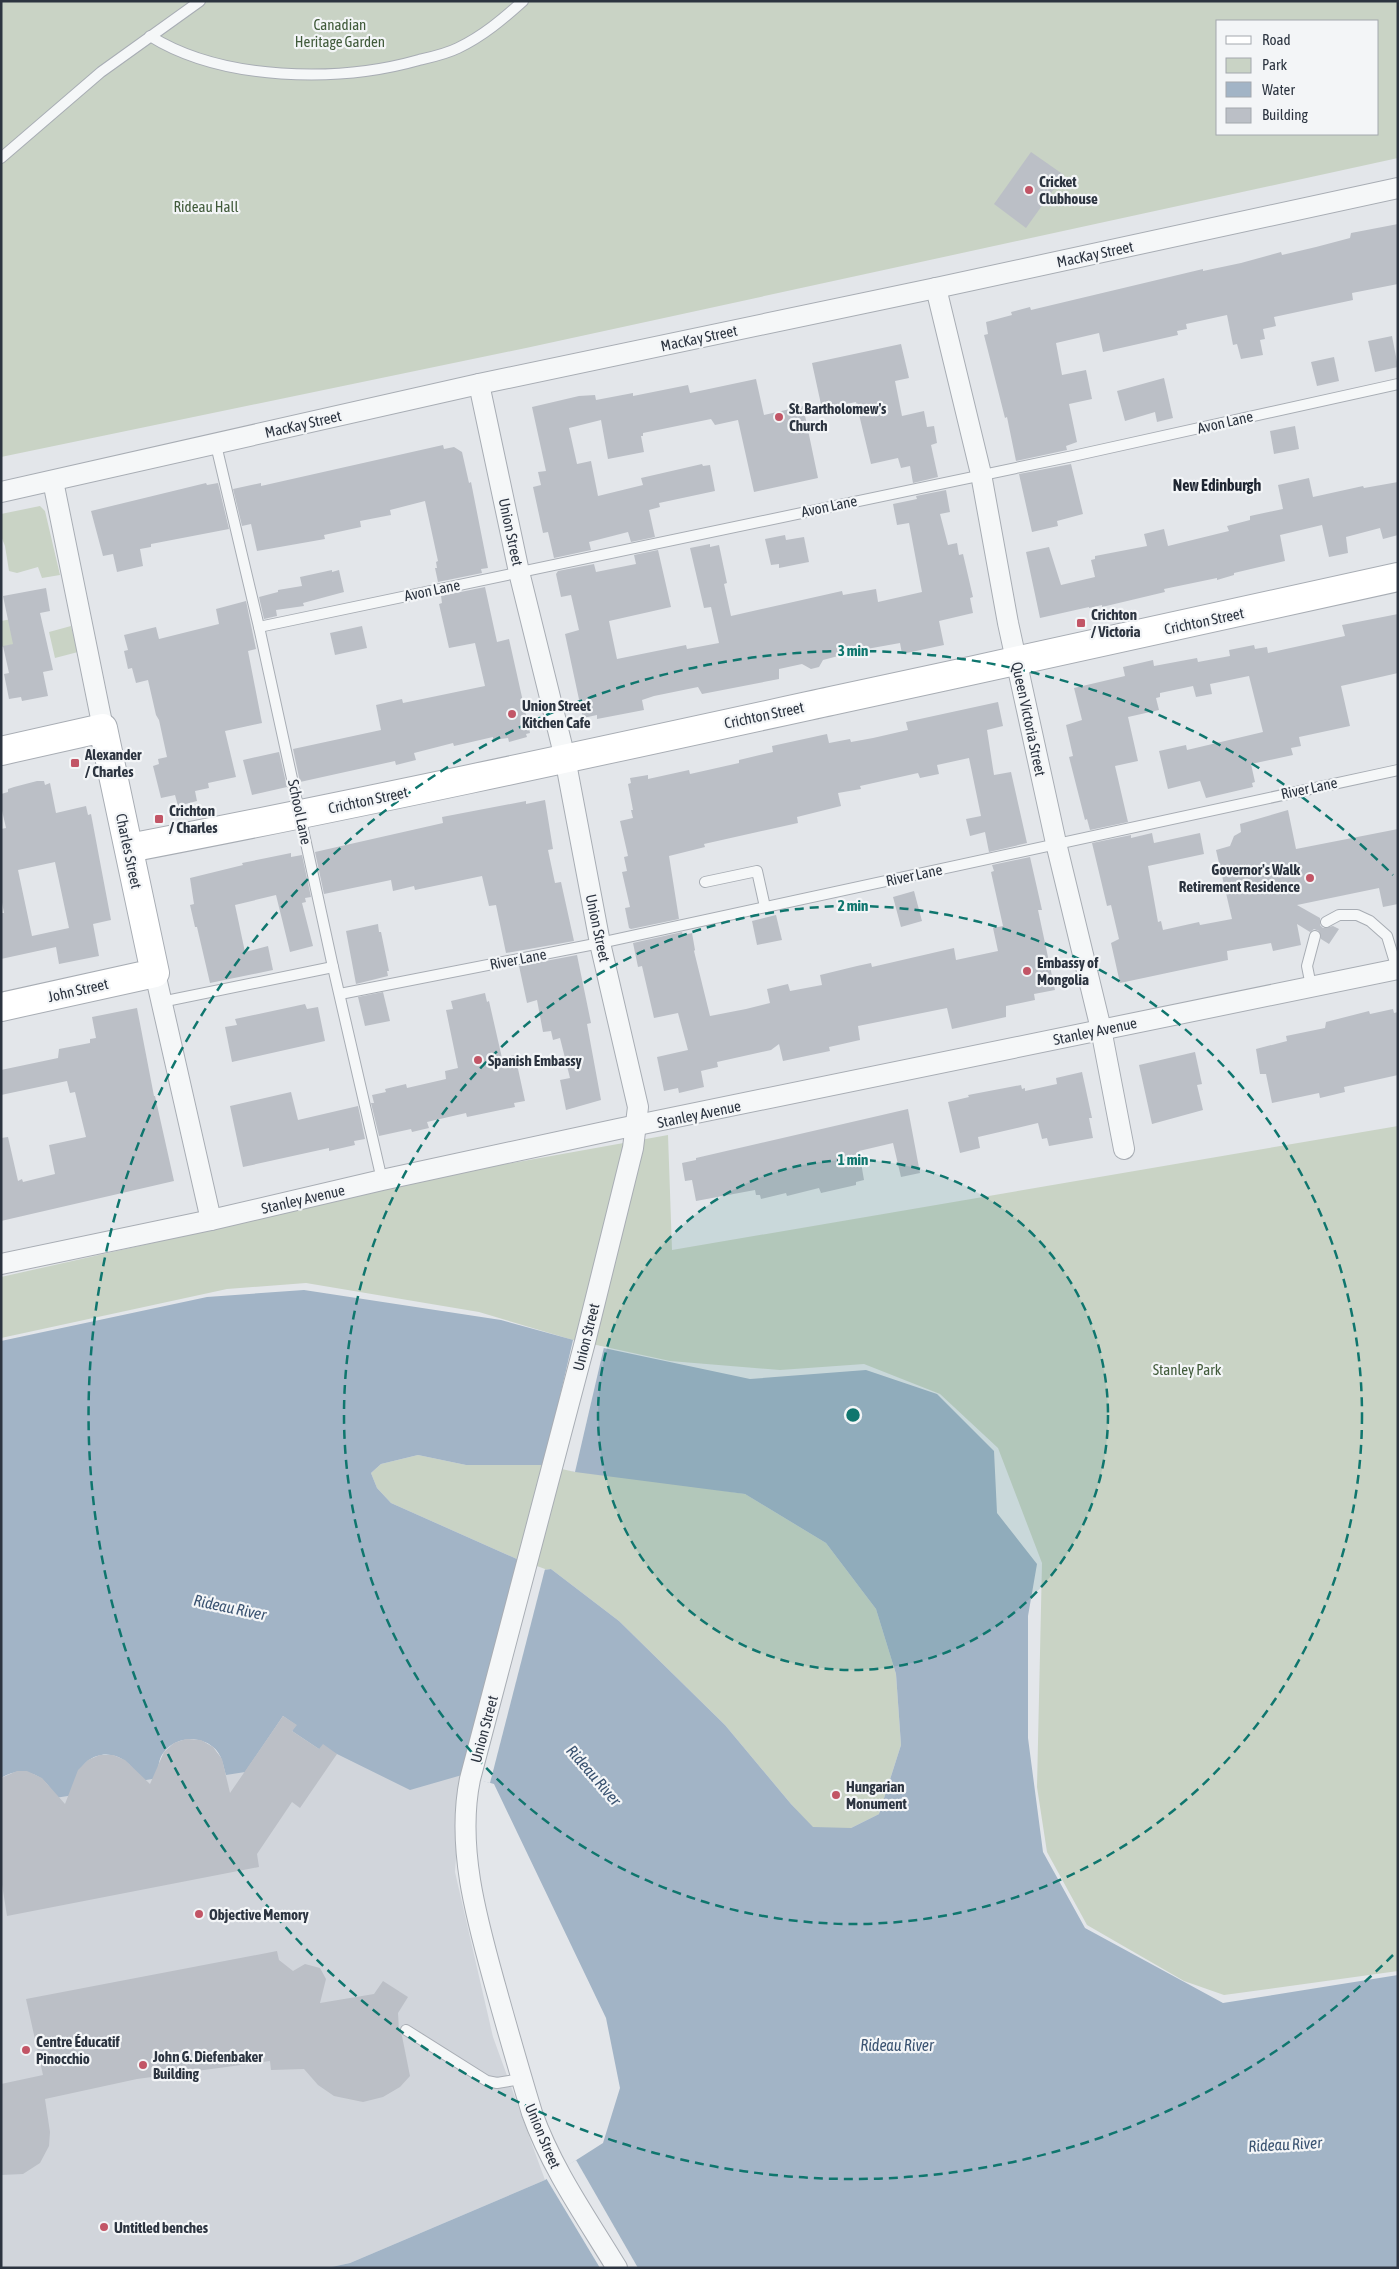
<svg xmlns="http://www.w3.org/2000/svg" width="1399" height="2269" font-family="'Asap Condensed',sans-serif">
<style>
.built{fill:#d1d5db}
.green{fill:#c9d3c5;fill-rule:evenodd}
.water{fill:#a2b4c6;fill-rule:evenodd}
.pier{fill:#e3e6ea}
.building{fill:#bbbfc6;fill-rule:evenodd}
.lines{fill:none;stroke-linecap:round;stroke-linejoin:round}
.lane-casing{stroke:#a8adb4;stroke-width:12}
.street-casing{stroke:#a8adb4;stroke-width:22}
.secondary-casing{stroke:#a8adb4;stroke-width:30}
.lane{stroke:#f5f7f8;stroke-width:10}
.street{stroke:#f5f7f8;stroke-width:20}
.secondary{stroke:#fff;stroke-width:28}
.ring{fill:none;stroke:#0f766e;stroke-width:2.5;stroke-dasharray:9 6}
.poi-dot{fill:#c25566;stroke:#f3f5f7;stroke-width:2}
.labels{text-anchor:middle;dominant-baseline:central;stroke-width:4.5;stroke-linejoin:round;paint-order:stroke}
.park-label{font-size:15px;fill:#415b3b;stroke:#f3f5f7}
.poi-label{font-size:15px;font-weight:bold;fill:#2c3440;stroke:#f3f5f7;text-anchor:start}
.street-label{font-size:15px;fill:#2c3440;stroke:#f3f5f7}
.neighbourhood-label{font-size:16px;font-weight:bold;fill:#1e2531;stroke:#f3f5f7}
.water-label{font-size:16px;font-style:italic;fill:#3a5371;stroke:#f3f5f7}
.centre{fill:#0f766e;stroke:#f3f5f7;stroke-width:2.5}
.ring-label{font-size:15px;text-anchor:middle;font-weight:bold;fill:#0f766e;stroke:#f3f5f7;stroke-width:4.5;stroke-linejoin:round;paint-order:stroke}
</style>
<rect width="100%" height="100%" fill="#e3e6ea"/>
<polygon class="built" points="283,1716 297,1725 293,1731 462,1775 455,1872 493,2037 545,2180 350,2263 327,2268 1,2268 1,1778 17,1771 27,1771 42,1778 51,1789 74,1795 73,1782 78,1770 88,1760 100,1755 113,1755 125,1760 135,1769 158,1778 158,1765 164,1752 174,1743 186,1739 201,1740 213,1747 222,1759"/>
<g class="green">
<path d="M1,1h1397v157l-872,190 -525,109zM1218,21h160v113h-160z"/>
<polygon points="40,506 45,511 60,575 42,578 38,567 17,573 9,571 5,546 1,536 1,514"/>
<polygon points="23,617 16,644 1,647 1,621"/>
<polygon points="71,626 78,652 55,658 49,632"/>
<polygon points="1398,1126 1398,1971 1224,1995 1184,1981 1087,1925 1047,1852 1037,1787 1042,1563 998,1448 940,1394 864,1364 780,1370 670,1361 573,1340 479,1312 306,1283 227,1289 1,1338 1,1277 197,1233 372,1188 668,1135 672,1250"/>
<polygon points="418,1455 466,1465 552,1465 745,1494 826,1543 876,1609 896,1674 901,1745 879,1814 851,1828 813,1828 791,1804 725,1725 619,1621 551,1569 543,1570 528,1564 391,1503 377,1488 371,1473 381,1464"/>
</g>
<path class="water" d="M304,1290l197,30 98,27 151,32 116,-9 71,24 57,57 3,62 40,51 -9,52v122l15,114 42,76 138,75 175,-28v293h-1071l23,-5 195,-83 58,-37 17,-55 -14,-70 -112,-234 -32,-9 -52,15 -73,-36 -18,-5 -27,-18 4,-6 -13,-9 -38,56 -19,3c-3,-10 -4,-21 -13,-28 -14,-12 -38,-10 -49,5 -6,7 -6,17 -6,26l-18,3c-17,-42 -67,-32 -66,14l-19,3c-8,-23 -32,-34 -54,-20v-437l206,-44zM418,1455l48,10h86l23,7 170,22 81,49 50,66 20,65 5,71 -22,69 -28,14 -38,-1 -22,-23 -66,-79 -106,-104 -68,-52 -8,1 -15,-6 -137,-61 -14,-15 -6,-15 10,-9z"/>
<g class="pier">
<polygon points="573,1340 604,1347 575,1472 544,1465"/>
<polygon points="518,1559 545,1569 490,1783 462,1776"/>
<polygon points="576,2160 638,2268 600,2268 546,2178"/>
</g>
<g class="building">
<polygon points="1031,152 1064,175 1026,228 994,204"/>
<polygon points="1398,224 1398,284 1352,293 1353,300 1274,317 1276,326 1263,329 1265,339 1260,340 1263,355 1241,359 1237,344 1233,345 1227,315 1186,324 1187,329 1177,331 1178,335 1103,352 1099,333 1056,343 1062,375 1086,370 1092,399 1069,404 1077,442 1066,446 1067,450 1016,461 1007,417 1005,418 984,335 988,334 986,322 1012,315 1011,312 1030,307 1031,310 1203,269 1203,271 1241,263 1281,252 1282,255 1316,247 1350,238 1351,233"/>
<polygon points="1392,336 1398,367 1375,372 1368,341"/>
<polygon points="901,344 909,378 895,381 902,416 924,411 927,427 934,426 937,443 931,445 938,477 913,483 910,466 901,468 898,458 871,464 856,402 822,409 812,363"/>
<polygon points="1334,357 1339,381 1317,386 1311,362"/>
<polygon points="1164,378 1173,418 1157,422 1155,412 1125,421 1117,391"/>
<polygon points="756,379 764,415 803,406 818,478 754,492 738,420 715,425 711,419 643,433 643,436 641,436 644,452 608,459 601,420 569,428 577,464 591,461 598,496 643,485 641,478 702,464 703,466 710,465 715,491 659,503 660,507 649,510 655,537 631,542 628,532 589,542 591,550 554,558 548,532 543,533 533,487 541,485 538,472 546,471 532,407 579,396 595,395 596,400 633,393 633,396 688,385 690,393"/>
<polygon points="1295,426 1299,449 1274,454 1270,431"/>
<polygon points="443,445 444,449 454,447 462,452 469,483 471,482 488,568 481,569 482,573 438,582 435,568 437,568 436,562 438,561 425,501 390,510 391,515 360,521 361,527 324,535 325,539 257,551 251,524 242,526 233,489 261,483 261,486"/>
<polygon points="1071,464 1083,514 1057,521 1058,526 1032,532 1019,474"/>
<polygon points="1309,478 1313,497 1363,486 1364,488 1398,482 1398,535 1383,539 1380,528 1346,537 1348,553 1329,557 1322,525 1280,535 1285,561 1234,573 1234,575 1217,580 1217,578 1164,589 1165,592 1102,607 1102,605 1089,608 1089,607 1040,618 1026,552 1049,547 1061,585 1095,577 1091,560 1095,559 1095,556 1147,546 1144,534 1164,529 1168,546 1229,531 1227,526 1250,520 1250,516 1283,509 1278,485"/>
<polygon points="206,483 207,485 218,483 229,529 151,544 151,547 140,549 143,566 117,572 113,554 103,556 91,511"/>
<polygon points="946,490 950,512 940,514 948,545 957,543 959,555 963,554 973,597 970,598 973,613 939,621 944,645 902,654 900,643 861,650 823,660 819,667 811,669 802,664 779,669 779,679 702,694 698,687 654,696 642,700 644,710 597,719 597,715 583,718 565,634 579,630 571,595 561,597 556,574 558,571 594,564 596,572 636,564 634,555 658,550 671,607 609,621 617,659 686,645 687,649 719,643 711,607 704,608 690,548 710,544 710,547 719,545 727,583 724,584 731,616 842,591 843,595 876,589 878,602 922,592 909,523 897,525 893,504 917,499 916,496"/>
<polygon points="785,535 786,540 804,537 809,562 779,568 779,564 771,565 765,539"/>
<polygon points="332,570 332,572 339,570 344,592 303,603 304,606 276,610 277,616 264,619 259,597 278,592 278,590 302,586 300,577"/>
<polygon points="485,587 497,642 509,639 530,733 526,734 527,737 509,742 508,738 493,740 493,737 454,746 453,743 414,753 416,760 396,765 395,761 300,782 293,749 381,730 376,705 402,699 403,703 485,686 475,643 449,648 439,604 442,603 441,596"/>
<polygon points="46,588 50,611 40,613 53,670 43,672 48,696 22,701 21,697 9,699 4,674 9,673 3,646 13,644 3,596"/>
<polygon points="246,601 256,649 248,651 262,723 225,731 236,777 208,783 209,788 195,791 197,801 178,806 175,795 161,798 153,766 159,764 158,759 167,757 159,720 156,715 148,680 136,683 132,668 128,669 124,651 128,650 124,635 156,627 159,639 219,624 216,609"/>
<polygon points="1398,614 1398,673 1341,686 1350,726 1299,737 1301,746 1291,748 1293,755 1251,764 1255,782 1252,783 1253,787 1206,798 1200,781 1168,789 1159,751 1186,745 1187,750 1263,732 1249,676 1210,684 1212,694 1196,697 1193,686 1160,693 1160,697 1156,698 1159,710 1128,717 1138,761 1115,766 1128,822 1090,830 1087,819 1085,820 1069,757 1073,756 1066,725 1082,720 1074,688 1125,676 1123,667 1153,660 1154,666 1197,658 1198,662 1230,656 1229,650 1254,645 1255,649 1267,647 1268,653 1345,636 1342,625"/>
<polygon points="362,626 367,648 335,655 330,633"/>
<polygon points="998,702 1003,726 987,730 994,775 1011,772 1027,843 989,852 985,832 970,836 966,819 981,816 969,758 937,765 939,774 920,778 918,773 860,786 861,789 838,793 841,806 797,817 798,823 704,844 705,847 669,856 679,919 631,929 629,928 625,908 630,907 622,872 627,871 624,857 628,856 620,821 633,818 631,810 633,810 628,784 631,783 630,778 648,775 648,779 689,770 690,774 739,763 739,760 773,752 772,746 827,734 829,743 850,739 851,742 873,738 908,730 906,722"/>
<polygon points="279,752 287,787 252,795 243,760"/>
<path d="M37,781h7l1,4 5,-2 6,30 30,-7 2,9 3,-1 20,106 -18,4 6,32 -40,8 -3,-17 -55,12v-46h3l-3,-16v-68l5,-1 -5,-22v-12l7,-2v-3l6,-2zM55,862l14,66 -37,8 -14,-66z"/>
<polygon points="545,800 553,849 548,850 555,883 561,882 574,941 506,953 496,905 489,906 482,876 415,890 414,886 393,891 391,880 324,894 315,852 443,823 442,817 526,801 526,804"/>
<polygon points="1288,810 1296,849 1398,829 1398,904 1383,907 1379,888 1297,905 1320,918 1320,925 1323,928 1333,926 1339,929 1329,944 1321,939 1319,931 1314,929 1310,932 1297,924 1301,945 1273,951 1271,943 1227,951 1228,960 1120,983 1111,943 1119,939 1111,905 1107,906 1092,843 1131,835 1131,838 1152,833 1154,843 1200,833 1204,854 1148,866 1158,922 1161,921 1163,930 1199,922 1200,925 1232,919 1216,850 1230,846 1234,836 1241,832 1240,824"/>
<polygon points="291,853 291,857 302,855 311,897 305,898 306,902 302,903 313,946 290,952 276,895 235,905 245,952 268,946 273,970 210,983 197,927 195,927 190,905 194,904 190,878 243,865 242,863"/>
<polygon points="1030,857 1042,910 1038,910 1055,990 1034,994 1035,1000 1006,1006 1006,1017 952,1029 947,1008 858,1026 860,1040 829,1047 830,1051 811,1055 783,1061 779,1044 771,1050 717,1062 718,1067 701,1071 704,1087 679,1093 678,1088 664,1091 657,1057 688,1050 678,1013 654,1018 642,966 638,967 633,943 682,932 683,935 692,933 695,950 694,951 710,1016 746,1009 770,1003 767,989 788,984 790,991 822,985 820,975 857,966 871,963 872,967 954,948 956,960 998,951 993,928 1003,926 991,872 994,871 992,865"/>
<polygon points="914,891 922,921 901,927 893,897"/>
<polygon points="776,915 782,940 757,945 752,921"/>
<polygon points="378,924 379,932 381,932 389,971 387,971 388,976 356,984 346,931"/>
<polygon points="577,955 591,1023 587,1024 601,1100 566,1110 560,1080 570,1078 560,1038 553,1040 551,1031 543,1032 537,1000 527,1003 519,966"/>
<polygon points="383,992 390,1021 365,1026 358,997"/>
<polygon points="485,993 487,1002 489,1001 502,1058 515,1055 525,1101 514,1103 515,1107 467,1117 466,1113 427,1122 429,1128 412,1132 411,1129 379,1136 371,1103 374,1103 372,1095 386,1092 385,1089 406,1084 407,1088 446,1079 445,1071 458,1068 446,1010 453,1009 451,1001"/>
<polygon points="305,1004 307,1009 318,1007 325,1041 232,1062 225,1027 237,1025 235,1019"/>
<polygon points="137,1008 154,1096 155,1096 174,1181 1,1221 1,1138 8,1137 18,1181 22,1179 23,1182 55,1174 49,1145 86,1137 75,1092 70,1093 67,1081 1,1095 1,1070 58,1058 59,1049 90,1043 90,1039 96,1038 92,1017"/>
<polygon points="1393,1009 1394,1013 1398,1012 1398,1075 1344,1087 1345,1092 1320,1098 1319,1093 1272,1103 1266,1074 1260,1074 1256,1049 1287,1041 1286,1036 1325,1028 1326,1022 1369,1011 1370,1014"/>
<polygon points="1195,1052 1202,1084 1197,1085 1203,1110 1152,1124 1139,1065"/>
<polygon points="1082,1072 1092,1118 1089,1118 1093,1138 1049,1146 1047,1138 1042,1139 1038,1123 978,1137 980,1148 960,1153 948,1102 969,1097 968,1095 1021,1085 1022,1089 1025,1088 1025,1091 1057,1084 1056,1078"/>
<polygon points="291,1092 298,1120 358,1106 365,1139 354,1141 355,1145 329,1151 329,1148 243,1167 230,1106"/>
<polygon points="908,1109 920,1173 901,1177 893,1143 859,1151 864,1180 856,1182 856,1185 821,1193 819,1188 787,1196 786,1193 761,1199 760,1195 756,1195 755,1190 696,1201 692,1180 685,1181 682,1163 696,1160 696,1158"/>
<polygon points="283,1716 297,1725 292,1731 319,1749 323,1744 337,1754 300,1808 292,1802 257,1854 259,1867 7,1916 1,1878 1,1778 17,1771 27,1771 42,1778 65,1804 78,1770 88,1760 100,1755 113,1755 125,1760 150,1784 164,1752 174,1743 186,1739 201,1740 213,1747 222,1759 230,1793"/>
<polygon points="277,1951 279,1960 293,1971 305,1964 320,1968 326,1979 320,2003 374,1994 383,1981 408,1997 398,2013 399,2030 402,2036 410,2076 400,2087 383,2097 363,2102 334,2096 318,2085 304,2069 271,2070 270,2061 137,2079 45,2099 50,2132 49,2146 40,2163 23,2174 1,2175 1,2084 43,2075 26,1999"/>
</g>
<g class="lines">
<g class="lane-casing">
<g id="lane">
<path d="M150,36c72,45 188,47 269,24 13,-3 27,-6 39,-12 25,-12 45,-29 65,-47"/>
<polyline points="1,158 101,72 200,1"/>
<polyline points="216,445 259,627 333,967 382,1180"/>
<polyline points="259,627 1073,456 1398,384"/>
<polyline points="705,882 757,871 765,907"/>
<polyline points="1326,922 1339,915 1357,915 1370,921 1387,936 1397,969"/>
<polyline points="1311,986 1307,966 1315,936"/>
<polyline points="340,994 600,943 1398,770"/>
<polyline points="161,1002 333,967"/>
<polyline points="406,2030 487,2081 497,2083 521,2079"/>
</g>
</g>
<g class="street-casing">
<g id="street">
<polyline points="936,288 981,474 1008,623 1056,843 1101,1029 1124,1149"/>
<path d="M479,384l40,188 46,186 35,185 38,164 -5,41 -48,194 -115,437c-14,68 7,141 25,206 12,43 24,85 37,128 20,56 54,104 85,155"/>
<polyline points="53,481 103,728"/>
<polyline points="1,492 479,384 936,288 1398,188"/>
<polyline points="155,973 211,1220"/>
<polyline points="1,1264 211,1220 382,1180 618,1129 1398,969"/>
</g>
</g>
<g class="secondary-casing">
<g id="secondary">
<polyline points="1,751 103,728 155,973 1,1007"/>
<path d="M129,848c235,-45 468,-96 702,-147 189,-41 378,-81 567,-124"/>
</g>
</g>
<use href="#lane" class="lane"/>
<use href="#street" class="street"/>
<use href="#secondary" class="secondary"/>
</g>
<circle cx="853" cy="1415" r="255" fill="#0f766e" fill-opacity=".12"/>
<g class="ring">
<circle cx="853" cy="1415" r="255"/>
<circle cx="853" cy="1415" r="509"/>
<path d="M1393 1955A764 764 0 1 1 1393 875"/>
</g>
<g class="poi-dot">
<circle cx="1029" cy="190" r="5"/>
<circle cx="779" cy="417" r="5"/>
<rect x="1076" y="618" width="10" height="10" rx="2.5"/>
<circle cx="512" cy="714" r="5"/>
<rect x="70" y="758" width="10" height="10" rx="2.5"/>
<rect x="154" y="814" width="10" height="10" rx="2.5"/>
<circle cx="1310" cy="878" r="5"/>
<circle cx="1027" cy="971" r="5"/>
<circle cx="478" cy="1060" r="5"/>
<circle cx="836" cy="1795" r="5"/>
<circle cx="199" cy="1914" r="5"/>
<circle cx="26" cy="2050" r="5"/>
<circle cx="143" cy="2065" r="5"/>
<circle cx="104" cy="2227" r="5"/>
</g>
<g class="labels">
<g class="park-label">
<text x="340" y="24">Canadian<tspan x="340" dy="17">Heritage Garden</tspan></text>
<text x="206" y="206">Rideau Hall</text>
<text x="1187" y="1369">Stanley Park</text>
</g>
<g class="poi-label">
<text x="1039" y="181">Cricket<tspan x="1039" dy="17">Clubhouse</tspan></text>
<text x="789" y="408">St. Bartholomew's<tspan x="789" dy="17">Church</tspan></text>
<text x="1091" y="614">Crichton<tspan x="1091" dy="17">/ Victoria</tspan></text>
<text x="522" y="705">Union Street<tspan x="522" dy="17">Kitchen Cafe</tspan></text>
<text x="85" y="754">Alexander<tspan x="85" dy="17">/ Charles</tspan></text>
<text x="169" y="810">Crichton<tspan x="169" dy="17">/ Charles</tspan></text>
<text x="1300" y="869" text-anchor="end">Governor's Walk<tspan x="1300" dy="17">Retirement Residence</tspan></text>
<text x="1037" y="962">Embassy of<tspan x="1037" dy="17">Mongolia</tspan></text>
<text x="488" y="1060">Spanish Embassy</text>
<text x="846" y="1786">Hungarian<tspan x="846" dy="17">Monument</tspan></text>
<text x="209" y="1914">Objective Memory</text>
<text x="36" y="2041">Centre Éducatif<tspan x="36" dy="17">Pinocchio</tspan></text>
<text x="153" y="2056">John G. Diefenbaker<tspan x="153" dy="17">Building</tspan></text>
<text x="114" y="2227">Untitled benches</text>
</g>
<g class="street-label">
<text transform="translate(1095 254) rotate(-12)">MacKay Street</text>
<text transform="translate(699 338) rotate(-12)">MacKay Street</text>
<text transform="translate(1225 422) rotate(-13)">Avon Lane</text>
<text transform="translate(303 424) rotate(-13)">MacKay Street</text>
<text transform="translate(829 506) rotate(-12)">Avon Lane</text>
<text transform="translate(511 532) rotate(78)">Union Street</text>
<text transform="translate(432 590) rotate(-12)">Avon Lane</text>
<text transform="translate(1204 621) rotate(-12)">Crichton Street</text>
<text transform="translate(764 715) rotate(-12)">Crichton Street</text>
<text transform="translate(1029 719) rotate(78)">Queen Victoria Street</text>
<text transform="translate(1309 788) rotate(-12)">River Lane</text>
<text transform="translate(368 800) rotate(-12)">Crichton Street</text>
<text transform="translate(300 812) rotate(78)">School Lane</text>
<text transform="translate(129 851) rotate(78)">Charles Street</text>
<text transform="translate(914 875) rotate(-12)">River Lane</text>
<text transform="translate(598 928) rotate(78)">Union Street</text>
<text transform="translate(518 959) rotate(-11)">River Lane</text>
<text transform="translate(78 990) rotate(-13)">John Street</text>
<text transform="translate(1095 1031) rotate(-12)">Stanley Avenue</text>
<text transform="translate(699 1114) rotate(-12)">Stanley Avenue</text>
<text transform="translate(303 1199) rotate(-13)">Stanley Avenue</text>
<text transform="translate(586 1337) rotate(-76)">Union Street</text>
<text transform="translate(484 1729) rotate(-75)">Union Street</text>
<text transform="translate(543 2136) rotate(67)">Union Street</text>
</g>
<g class="neighbourhood-label">
<text x="1217" y="485">New Edinburgh</text>
</g>
<g class="water-label">
<text transform="translate(230 1607) rotate(12)">Rideau River</text>
<text transform="translate(594 1775) rotate(49)">Rideau River</text>
<text x="897" y="2045">Rideau River</text>
<text transform="translate(1285 2144) rotate(-3)">Rideau River</text>
</g>
</g>
<circle cx="853" cy="1415" r="8" class="centre"/>
<g class="ring-label">
<text x="853" y="656">3 min</text>
<text x="853" y="911">2 min</text>
<text x="853" y="1165">1 min</text>
</g>
<rect width="1399" height="2269" fill="none" stroke="#2c3440" stroke-width="5"/>
<rect x="1216" y="20" width="162" height="115" fill="#f3f5f7" stroke="#a3a8ae"/>
<rect x="1226" y="36" width="25" height="8" fill="#ffffff" stroke="#a3a8ae"/>
<text x="1262" y="45" font-size="15" fill="#2c3440">Road</text>
<rect x="1226" y="58" width="25" height="15" fill="#c9d3c5" stroke="#a3a8ae"/>
<text x="1262" y="70" font-size="15" fill="#2c3440">Park</text>
<rect x="1226" y="82" width="25" height="15" fill="#a2b4c6" stroke="#a3a8ae"/>
<text x="1262" y="95" font-size="15" fill="#2c3440">Water</text>
<rect x="1226" y="108" width="25" height="15" fill="#bbbfc6" stroke="#a3a8ae"/>
<text x="1262" y="120" font-size="15" fill="#2c3440">Building</text>
</svg>
